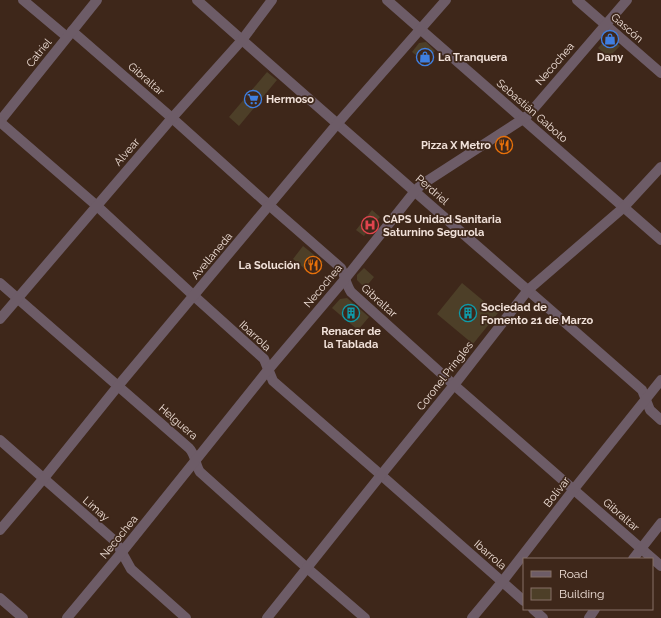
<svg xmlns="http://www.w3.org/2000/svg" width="661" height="618" font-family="Raleway,sans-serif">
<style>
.building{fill:#4d3f28}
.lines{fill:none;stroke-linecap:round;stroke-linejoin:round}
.minor{stroke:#6d5c67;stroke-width:10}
.tertiary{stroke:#6d5c67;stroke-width:10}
.labels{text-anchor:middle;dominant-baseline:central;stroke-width:3.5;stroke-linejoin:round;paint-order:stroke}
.street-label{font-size:11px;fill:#f1e1d9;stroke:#3e271a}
.poi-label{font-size:11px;font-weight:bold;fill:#f1e1d9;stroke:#3e271a;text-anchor:start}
</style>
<rect width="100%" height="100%" fill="#3e271a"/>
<g class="building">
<polygon points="608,37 609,37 620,46 609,57 598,48"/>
<polygon points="426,42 435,51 426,63 412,52 419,43"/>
<polygon points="267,72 277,80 239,126 229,117"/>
<polygon points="372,210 380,217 364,236 356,230"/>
<polygon points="303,246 323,262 312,275 293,259"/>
<polygon points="364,268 374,277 365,288 357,280 357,275"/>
<polygon points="462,283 498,313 473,344 437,314"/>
<polygon points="347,298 369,317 358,330 332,308 340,299"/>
</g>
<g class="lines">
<g class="minor">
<polyline points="23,0 67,37"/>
<path d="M197,0c147,131 297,260 445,390l8,20 11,10"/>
<polyline points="387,0 661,240"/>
<path d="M72,31l100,87 98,88 71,62c4,8 5,17 10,24l103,93 207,181"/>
<polyline points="0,121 97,0"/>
<polyline points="0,122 97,206 194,296 264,359 273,381 381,475 524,601"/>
<path d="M0,283l189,165c7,7 6,17 11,24l107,96 58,50"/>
<polyline points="0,319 172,118 242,40 272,0"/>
<polyline points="0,440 116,542 131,569 186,618"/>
<polyline points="633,559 661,523"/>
<polyline points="0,598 23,618"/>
<polyline points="533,609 543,618"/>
<polyline points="267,618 381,475 454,385 528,290 623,208 661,167"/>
<polyline points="472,618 502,582 574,489 661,380"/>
<polyline points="589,618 595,609"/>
</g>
<g class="tertiary">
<polyline points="577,0 661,73"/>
<polyline points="0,530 44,478 118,386 337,124 446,0"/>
<polyline points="67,618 122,552 268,370 345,279 415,191 421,185 523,119 529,114 627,0"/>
</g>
</g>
<defs>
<g id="shop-ring" transform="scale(0.9)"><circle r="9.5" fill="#3e271a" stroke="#3f7fe0" stroke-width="1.5"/><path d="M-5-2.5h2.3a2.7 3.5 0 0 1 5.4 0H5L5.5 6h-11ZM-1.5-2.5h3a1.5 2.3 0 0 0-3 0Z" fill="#3f7fe0"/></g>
<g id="supermarket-ring" transform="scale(0.9)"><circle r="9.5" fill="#3e271a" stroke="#3f7fe0" stroke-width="1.5"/><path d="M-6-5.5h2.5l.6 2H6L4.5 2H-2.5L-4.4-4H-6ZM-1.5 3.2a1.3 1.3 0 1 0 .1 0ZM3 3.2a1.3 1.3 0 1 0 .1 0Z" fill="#3f7fe0"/></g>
<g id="restaurant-ring" transform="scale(0.9)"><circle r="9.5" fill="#3e271a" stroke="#e8710a" stroke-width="1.5"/><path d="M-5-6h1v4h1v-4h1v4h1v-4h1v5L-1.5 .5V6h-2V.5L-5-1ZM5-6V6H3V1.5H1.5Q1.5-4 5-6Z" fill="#e8710a"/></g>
<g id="hospital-ring" transform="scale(0.9)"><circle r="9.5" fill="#3e271a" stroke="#e0444e" stroke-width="1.5"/><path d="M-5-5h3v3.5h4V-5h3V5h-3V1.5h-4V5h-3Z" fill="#e0444e"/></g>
<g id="building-ring" transform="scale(0.9)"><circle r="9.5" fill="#3e271a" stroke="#0f9aa8" stroke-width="1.5"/><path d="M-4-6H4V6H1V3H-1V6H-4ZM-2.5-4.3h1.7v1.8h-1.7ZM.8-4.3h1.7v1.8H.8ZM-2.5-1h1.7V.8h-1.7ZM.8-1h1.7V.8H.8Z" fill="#0f9aa8"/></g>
</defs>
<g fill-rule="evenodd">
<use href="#shop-ring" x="610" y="39"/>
<use href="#shop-ring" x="425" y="57"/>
<use href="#supermarket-ring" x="253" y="99"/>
<use href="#restaurant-ring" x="504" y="145"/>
<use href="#hospital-ring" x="370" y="225"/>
<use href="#restaurant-ring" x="313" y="265"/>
<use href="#building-ring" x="351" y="313"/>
<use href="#building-ring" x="468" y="313"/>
</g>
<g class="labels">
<g class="street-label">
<text transform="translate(627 28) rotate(41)">Gascón</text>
<text transform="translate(39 53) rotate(-51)">Catriel</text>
<text transform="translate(555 64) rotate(-49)">Necochea</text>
<text transform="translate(146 79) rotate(41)">Gibraltar</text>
<text transform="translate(532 111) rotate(41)">Sebastián Gaboto</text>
<text transform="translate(127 152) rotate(-49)">Alvear</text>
<text transform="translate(432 190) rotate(41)">Perdriel</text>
<text transform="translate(212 256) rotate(-50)">Avellaneda</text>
<text transform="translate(323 286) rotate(-50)">Necochea</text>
<text transform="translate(379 301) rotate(42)">Gibraltar</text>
<text transform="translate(255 336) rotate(43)">Ibarrola</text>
<text transform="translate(445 376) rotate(-52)">Coronel Pringles</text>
<text transform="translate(178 422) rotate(41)">Helguera</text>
<text transform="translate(557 492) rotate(-52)">Bolívar</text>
<text transform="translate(96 509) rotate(41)">Limay</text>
<text transform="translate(621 515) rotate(41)">Gibraltar</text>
<text transform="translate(119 537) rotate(-51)">Necochea</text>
<text transform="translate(490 555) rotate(41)">Ibarrola</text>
</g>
<g class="poi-label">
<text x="438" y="57">La Tranquera</text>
<text x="610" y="57" text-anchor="middle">Dany</text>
<text x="266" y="99">Hermoso</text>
<text x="491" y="145" text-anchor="end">Pizza X Metro</text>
<text x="383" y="219">CAPS Unidad Sanitaria<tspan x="383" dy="13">Saturnino Segurola</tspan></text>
<text x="300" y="265" text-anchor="end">La Solución</text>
<text x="481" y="307">Sociedad de<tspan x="481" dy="13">Fomento 21 de Marzo</tspan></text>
<text x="351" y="331" text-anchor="middle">Renacer de<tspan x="351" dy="13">la Tablada</tspan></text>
</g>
</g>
<rect x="523" y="558" width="130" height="52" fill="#3e271a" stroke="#867166"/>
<rect x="531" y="571" width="20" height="6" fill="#6d5c67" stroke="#867166"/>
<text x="559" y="578" font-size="12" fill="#f1e1d9">Road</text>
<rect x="531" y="588" width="20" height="12" fill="#4d3f28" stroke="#867166"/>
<text x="559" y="598" font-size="12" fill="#f1e1d9">Building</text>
</svg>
